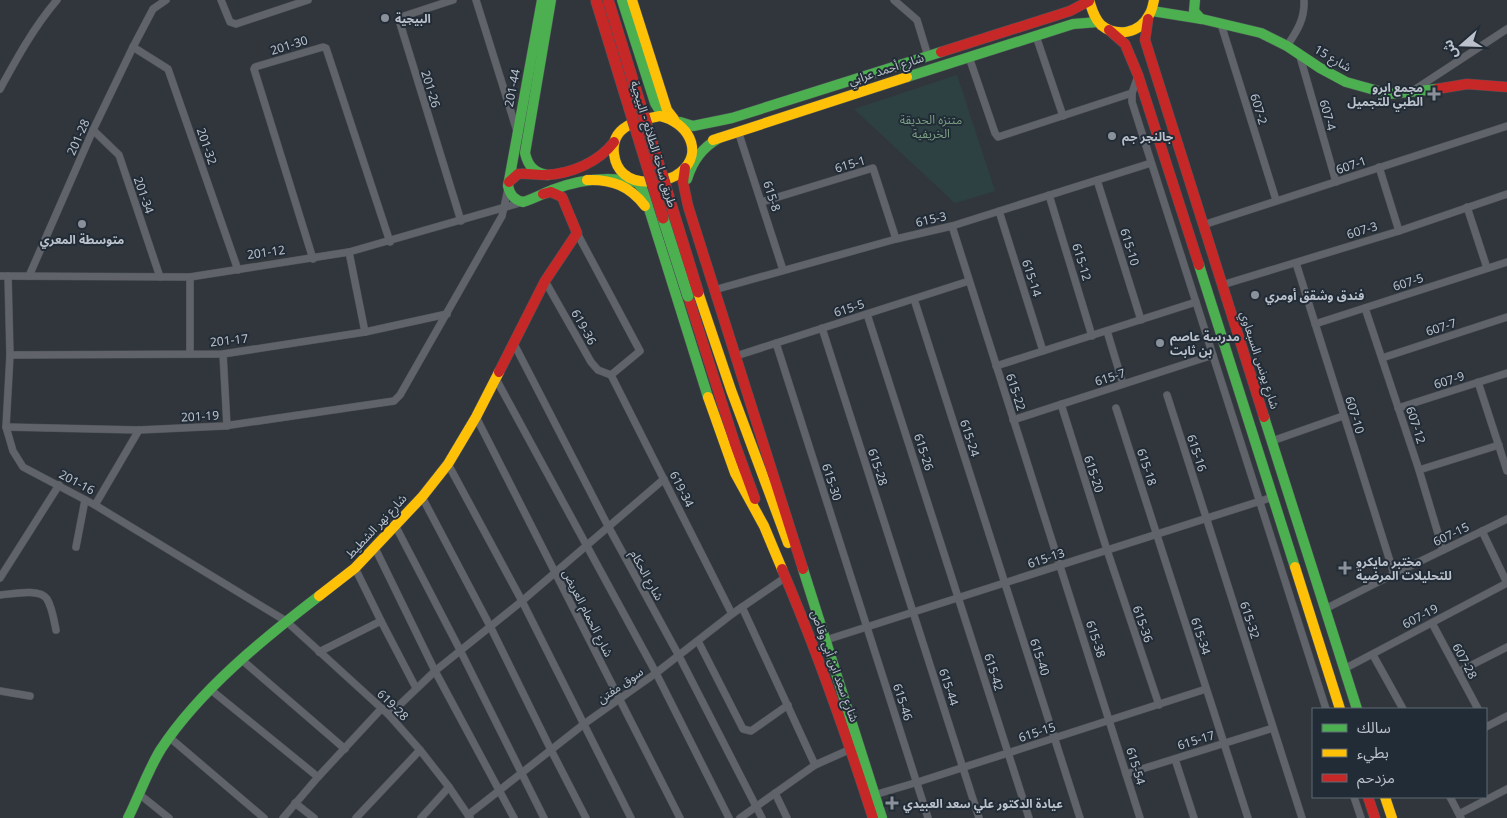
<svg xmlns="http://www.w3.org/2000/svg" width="1507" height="818" font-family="'Noto Sans','Noto Sans Arabic',sans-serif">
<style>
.green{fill:#2d4143}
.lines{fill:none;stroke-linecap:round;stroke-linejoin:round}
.street-casing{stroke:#4e5257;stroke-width:8}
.fast-casing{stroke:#4e5257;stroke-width:11}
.slow-casing{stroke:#4e5257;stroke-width:11}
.jam-casing{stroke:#4e5257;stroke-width:11}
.street{stroke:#60646a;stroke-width:7}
.fast{stroke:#4caf50;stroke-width:10}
.slow{stroke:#ffc107;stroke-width:10}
.jam{stroke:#c62828;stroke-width:10}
.fast-bridge-casing{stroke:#4d5259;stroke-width:12;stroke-linecap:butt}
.jam-bridge-casing{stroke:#4d5259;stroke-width:12;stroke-linecap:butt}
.fast-bridge{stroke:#4caf50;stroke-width:11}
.jam-bridge{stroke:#c62828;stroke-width:11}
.poi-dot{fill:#8a919a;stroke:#222c37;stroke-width:2}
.labels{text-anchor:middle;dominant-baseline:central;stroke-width:4;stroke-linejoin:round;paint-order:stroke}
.poi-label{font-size:12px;font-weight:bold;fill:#bbc2cc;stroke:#222c37;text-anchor:start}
.street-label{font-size:12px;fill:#bbc2cc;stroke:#222c37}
.park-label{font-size:12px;fill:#7b9f83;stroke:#222c37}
</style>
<rect width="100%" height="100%" fill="#30363c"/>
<polygon class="green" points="957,75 995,191 955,203 854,109"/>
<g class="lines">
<g class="street-casing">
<g id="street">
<polyline points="221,0 230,22 236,24 308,0"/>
<polyline points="453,0 401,17 399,20 461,221"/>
<polyline points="476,0 517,131"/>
<polyline points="894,0 917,20 928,56"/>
<polyline points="1221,24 1276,200"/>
<polyline points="1036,36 1063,116"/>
<path d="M1287,46c10,-15 18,-27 17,-46"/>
<polyline points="133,47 168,69 238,270"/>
<polyline points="1299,53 1336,182"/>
<polyline points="969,57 995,133 998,137 1132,93"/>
<polyline points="1138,76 1132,93 1132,102 1326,709"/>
<path d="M0,89c17,-31 34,-62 57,-89"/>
<polyline points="1414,90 1507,29"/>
<polyline points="93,130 119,155 160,277"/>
<polyline points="738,131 783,270"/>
<polyline points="1379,167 1399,231"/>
<polyline points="1097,180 1141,320"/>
<polyline points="1049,195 1092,336"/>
<polyline points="762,202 873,168 896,239"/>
<polyline points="1467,207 1487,268"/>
<polyline points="999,211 1043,351"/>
<polyline points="1203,225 1507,126"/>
<polyline points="952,226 1140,818"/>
<polyline points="577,233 640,351 611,375"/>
<polyline points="349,252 365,332"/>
<polyline points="313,259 254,69 255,67 323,47 326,48 390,242"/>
<polyline points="1296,263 1394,574"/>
<polyline points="0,276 190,277 349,252 523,202"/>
<polyline points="8,276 10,355 6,427 13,451 23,467 95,505 286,621 389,715 420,750 449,787 470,818"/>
<polyline points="29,276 93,130 133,47 153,9 166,0"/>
<polyline points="545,281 591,362 598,370 611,375"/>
<polyline points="1222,285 1399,231 1507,194"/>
<polyline points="714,290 896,239 952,226 1151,163"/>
<polyline points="914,299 1080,818"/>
<polyline points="1365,308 1419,470 1443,550"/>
<polyline points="867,314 1029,818"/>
<polyline points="1315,324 1507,262"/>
<polyline points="822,328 979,818"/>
<polyline points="1107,331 1123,384"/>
<polyline points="513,342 608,526 679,656 762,818"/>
<polyline points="776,343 928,818"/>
<polyline points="190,354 190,277"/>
<polyline points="223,354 227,426"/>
<polyline points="10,355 223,354 365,332 447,314"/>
<polyline points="736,356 969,281"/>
<polyline points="1382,358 1507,317"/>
<polyline points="996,366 1196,302"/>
<polyline points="611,375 732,614"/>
<polyline points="496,379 656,673 729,818"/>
<polyline points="1478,382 1507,471"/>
<polyline points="1167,395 1302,818"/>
<polyline points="1061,404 1107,550 1159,705"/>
<polyline points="1116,408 1248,818"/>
<polyline points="1398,408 1507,373"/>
<polyline points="476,417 680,818"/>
<polyline points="1013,420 1213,355"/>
<polyline points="6,427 139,430 224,426 394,401 400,395 502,216 508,189"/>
<polyline points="1272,441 1343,416"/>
<polyline points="448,464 522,601 631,818"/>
<polyline points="1419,470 1499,445"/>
<polyline points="422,497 490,626 551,750 586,818"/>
<polyline points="95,505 139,430"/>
<polyline points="395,525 460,650 544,818"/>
<polyline points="1482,531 1507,583"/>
<polyline points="76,547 85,500"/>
<polyline points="375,548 435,671 514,818"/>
<polyline points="355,568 381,621 416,688"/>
<polyline points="0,578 59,485"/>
<path d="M0,595c12,-1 40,-7 47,4 5,8 7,21 9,31"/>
<polyline points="742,607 815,765"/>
<polyline points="1325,609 1394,574 1507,519"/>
<polyline points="1432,623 1478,709"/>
<polyline points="826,640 1273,497"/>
<polyline points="698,641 743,729 751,731 788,705"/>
<polyline points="319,652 381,621"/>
<polyline points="1373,655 1403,709"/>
<polyline points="242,660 345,749"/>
<polyline points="1344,669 1507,583"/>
<polyline points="1458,672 1507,647"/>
<polyline points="211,690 318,777"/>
<polyline points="0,691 30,696"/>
<polyline points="389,715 435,671 522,601 664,479"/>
<polyline points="1486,727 1507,716"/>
<polyline points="169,737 264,818"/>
<polyline points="1175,759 1194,818"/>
<polyline points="1126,774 1273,728"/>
<polyline points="775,793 787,818"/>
<polyline points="139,794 169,818"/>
<polyline points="874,795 918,782 1206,689"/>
<polyline points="1354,797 1361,818"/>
<polyline points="1450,797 1461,818"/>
<polyline points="295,803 314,818"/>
<polyline points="1459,814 1507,789"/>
<polyline points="468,815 584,724 656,673 732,614 786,577"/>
<polyline points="283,818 318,777 382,708"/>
<polyline points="356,818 420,750"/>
<polyline points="421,818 449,787"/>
<polyline points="740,818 815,765 851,749"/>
</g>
</g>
<g class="fast-casing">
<g id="fast">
<path d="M542,0l-34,186c2,9 6,14 15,16 10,-3 19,-8 29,-12 28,-11 56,-14 85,-8"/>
<polyline points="622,0 655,103 660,111 668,117"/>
<polyline points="1195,0 1194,11 1201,19"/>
<polyline points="1152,11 1202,19 1261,33 1287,46 1320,68 1346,82 1389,94 1437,89"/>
<polyline points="907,77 1073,24 1098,22"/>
<polyline points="680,122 693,126 732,118 941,52"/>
<path d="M548,175c-14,-2 -20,-9 -23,-22l26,-153"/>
<path d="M687,179c6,-19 15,-31 32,-41"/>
<polyline points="637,182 642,188 645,196 708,397"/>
<polyline points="1199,265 1295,567"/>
<polyline points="1264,417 1357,709"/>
<polyline points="803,569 882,818"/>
<path d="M128,818c11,-22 20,-48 33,-69 39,-59 102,-110 158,-153"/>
</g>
</g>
<g class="slow-casing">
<g id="slow">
<polyline points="632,0 667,110 674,119"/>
<path d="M1089,0c3,9 5,18 12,25 16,13 39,8 48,-10 3,-4 4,-10 5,-15"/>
<path d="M660,116c27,6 45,35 21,56 -13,11 -44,14 -57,2 -6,-5 -9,-12 -10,-20 -4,-28 24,-34 46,-38z"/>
<polyline points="713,140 907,77"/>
<path d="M587,180c25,-1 43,6 58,26"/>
<polyline points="698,292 731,390 788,543"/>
<polyline points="708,397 735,473 764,526 782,569"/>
<polyline points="1295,567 1340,709"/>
<polyline points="319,596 355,568 422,497 448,464 476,417 499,372"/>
<polyline points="1385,797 1392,818"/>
</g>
</g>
<g class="jam-casing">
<g id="jam">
<polyline points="1148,19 1145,40 1264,417"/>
<polyline points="1109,30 1125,44 1138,75 1199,265"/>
<polyline points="941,52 1070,11 1089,1"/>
<polyline points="1437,89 1467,84 1507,87"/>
<polyline points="685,168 683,182 688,206 803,569"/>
<path d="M509,182l9,-8c9,-1 18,1 27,1 26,-1 54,-13 69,-33"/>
<polyline points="688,296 735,444 755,499"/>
<polyline points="499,372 545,281 577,233 562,197 551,192 543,194"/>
<path d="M782,569c35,82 64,165 91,249"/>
<polyline points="1368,797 1375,818"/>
</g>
</g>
<use href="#street" class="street"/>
<use href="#fast" class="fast"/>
<use href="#slow" class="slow"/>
<use href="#jam" class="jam"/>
<g class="fast-bridge-casing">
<polyline id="fast-bridge" points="663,218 688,296"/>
</g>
<g class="jam-bridge-casing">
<g id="jam-bridge">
<polyline points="596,0 663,218"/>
<polyline points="608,0 698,292"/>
</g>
</g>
<use href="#fast-bridge" class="fast-bridge"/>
<use href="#jam-bridge" class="jam-bridge"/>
</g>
<g class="poi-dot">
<circle cx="385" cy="18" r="5"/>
<path d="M1431.5 86.5h5v5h5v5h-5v5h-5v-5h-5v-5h5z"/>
<circle cx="1112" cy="136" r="5"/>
<circle cx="82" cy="224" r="5"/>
<circle cx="1255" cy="295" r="5"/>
<circle cx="1160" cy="343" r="5"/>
<path d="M1342.5 560.5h5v5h5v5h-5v5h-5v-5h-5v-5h5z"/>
<path d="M889.5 795.5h5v5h5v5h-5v5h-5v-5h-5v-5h5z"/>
</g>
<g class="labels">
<g class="poi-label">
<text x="395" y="18">البيجية</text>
<text x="1423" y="87" text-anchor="end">مجمع ابرو<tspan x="1423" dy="14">الطبي للتجميل</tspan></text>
<text x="1122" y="136">جالنجر جم</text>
<text x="82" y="239" text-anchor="middle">متوسطة المعري</text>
<text x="1265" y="295">فندق وشقق أومري</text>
<text x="1170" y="336">مدرسة عاصم<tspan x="1170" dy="14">بن ثابت</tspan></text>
<text x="1356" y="561">مختبر مايكرو<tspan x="1356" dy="14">للتحليلات المرضية</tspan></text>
<text x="903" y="803">عيادة الدكتور علي سعد العبيدي</text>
</g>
<g class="street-label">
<text transform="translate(289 45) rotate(-17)">201-30</text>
<text transform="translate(1333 58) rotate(30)">شارع 15</text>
<text transform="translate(886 69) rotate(-18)">شارع أحمد عرابي</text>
<text transform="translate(512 88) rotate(-79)">201-44</text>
<text transform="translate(431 89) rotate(73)">201-26</text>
<text transform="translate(1259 109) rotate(73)">607-2</text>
<text transform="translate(1328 115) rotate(74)">607-4</text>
<text transform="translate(78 137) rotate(-66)">201-28</text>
<text transform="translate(654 144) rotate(73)">طريق ساحة الطلائع - البيجية</text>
<text transform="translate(207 146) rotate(71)">201-32</text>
<text transform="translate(850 164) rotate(-16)">615-1</text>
<text transform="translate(1351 165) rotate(-19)">607-1</text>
<text transform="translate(144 195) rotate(71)">201-34</text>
<text transform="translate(772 196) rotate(72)">615-8</text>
<text transform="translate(931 219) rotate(-13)">615-3</text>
<text transform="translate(1362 230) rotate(-17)">607-3</text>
<text transform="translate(1130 247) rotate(73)">615-10</text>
<text transform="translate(266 252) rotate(-8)">201-12</text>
<text transform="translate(1082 262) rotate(73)">615-12</text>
<text transform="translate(1032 278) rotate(72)">615-14</text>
<text transform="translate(1408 282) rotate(-18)">607-5</text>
<text transform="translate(849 308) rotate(-18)">615-5</text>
<text transform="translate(584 327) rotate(61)">619-36</text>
<text transform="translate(1441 327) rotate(-18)">607-7</text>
<text transform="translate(229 340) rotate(-6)">201-17</text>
<text transform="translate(1260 360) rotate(72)">شارع يونس السبعاوي</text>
<text transform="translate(1110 377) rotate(-18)">615-7</text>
<text transform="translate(1449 380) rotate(-18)">607-9</text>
<text transform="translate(1016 392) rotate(72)">615-22</text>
<text transform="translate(1355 415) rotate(73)">607-10</text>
<text transform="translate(200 416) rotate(-3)">201-19</text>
<text transform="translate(1416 425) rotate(72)">607-12</text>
<text transform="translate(970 438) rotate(72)">615-24</text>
<text transform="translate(924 452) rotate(72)">615-26</text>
<text transform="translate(1197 453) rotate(72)">615-16</text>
<text transform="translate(878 467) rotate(72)">615-28</text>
<text transform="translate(1147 467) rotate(72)">615-18</text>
<text transform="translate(1094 474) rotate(72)">615-20</text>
<text transform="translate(77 482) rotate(28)">201-16</text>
<text transform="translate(832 482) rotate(72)">615-30</text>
<text transform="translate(682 489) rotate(63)">619-34</text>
<text transform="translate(376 526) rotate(-47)">شارع نهر الشطيط</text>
<text transform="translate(1451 534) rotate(-26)">607-15</text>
<text transform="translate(1046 558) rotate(-18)">615-13</text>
<text transform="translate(647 575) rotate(61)">شارع الحكام</text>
<text transform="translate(588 613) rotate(63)">شارع الحمام العريض</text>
<text transform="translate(1420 616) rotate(-28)">607-19</text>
<text transform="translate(1250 620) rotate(72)">615-32</text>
<text transform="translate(1143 624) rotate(71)">615-36</text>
<text transform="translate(1201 636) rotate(72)">615-34</text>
<text transform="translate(1096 639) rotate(72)">615-38</text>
<text transform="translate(1040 657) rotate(72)">615-40</text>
<text transform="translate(1465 661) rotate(62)">607-28</text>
<text transform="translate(835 666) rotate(70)">شارع سعد ابن أبي وقاص</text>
<text transform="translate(994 672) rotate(73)">615-42</text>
<text transform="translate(620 685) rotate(-35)">سوق مفتن</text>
<text transform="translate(949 687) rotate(72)">615-44</text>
<text transform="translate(903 702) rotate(72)">615-46</text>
<text transform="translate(393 705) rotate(45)">619-28</text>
<text transform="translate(1037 732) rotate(-18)">615-15</text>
<text transform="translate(1196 740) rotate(-17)">615-17</text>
<text transform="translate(1136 766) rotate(73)">615-54</text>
</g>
<g class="park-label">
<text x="931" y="119">متنزه الحديقة<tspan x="931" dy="14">الخريفية</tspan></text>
</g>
</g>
<rect x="1312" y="708" width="175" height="90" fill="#222c37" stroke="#5f6873"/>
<rect x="1322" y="724" width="25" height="8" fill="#4caf50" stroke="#5f6873"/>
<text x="1357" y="733" font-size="15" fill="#bbc2cc">سالك</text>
<rect x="1322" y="749" width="25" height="8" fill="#ffc107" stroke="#5f6873"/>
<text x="1357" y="758" font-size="15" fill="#bbc2cc">بطيء</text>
<rect x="1322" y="774" width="25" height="8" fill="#c62828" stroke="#5f6873"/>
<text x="1357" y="783" font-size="15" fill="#bbc2cc">مزدحم</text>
<g transform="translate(1462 45) rotate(250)" stroke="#222c37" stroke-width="4" paint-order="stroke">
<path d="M0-4L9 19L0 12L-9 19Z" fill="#bbc2cc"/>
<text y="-8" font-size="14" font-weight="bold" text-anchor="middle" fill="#bbc2cc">ش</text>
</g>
</svg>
